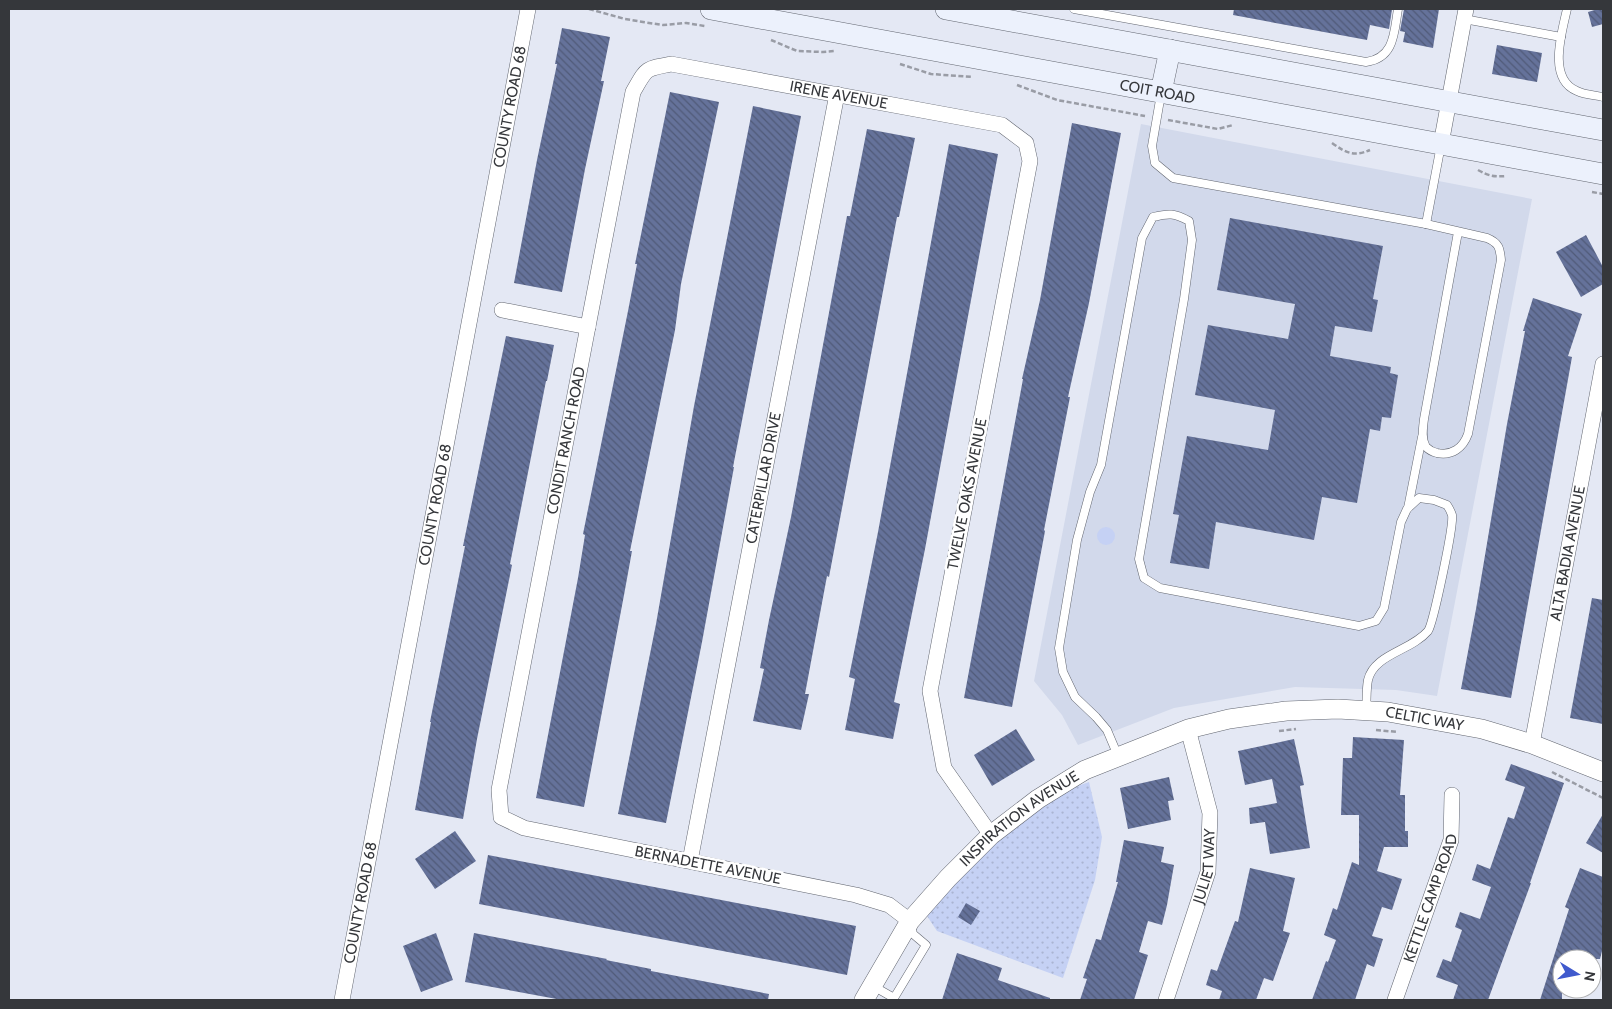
<svg xmlns="http://www.w3.org/2000/svg" width="1612" height="1009" font-family="Cabin,sans-serif">
<style>
.built{fill:#d2d9eb}
.green{fill:#c5d1f4}
.park{fill:url(#park-dots)}
.building{fill:url(#building-back-hatch)}
.lines{fill:none;stroke-linecap:round;stroke-linejoin:round}
.service-casing{stroke:#626670;stroke-width:9}
.minor-casing{stroke:#626670;stroke-width:16}
.tertiary-casing{stroke:#626670;stroke-width:20}
.secondary-casing{stroke:#626670;stroke-width:22}
.path{stroke:#999ca5;stroke-width:2.5;stroke-dasharray:5 2.5;stroke-linecap:butt}
.service{stroke:#fff;stroke-width:8}
.minor{stroke:#fff;stroke-width:15}
.tertiary{stroke:#fff;stroke-width:19}
.secondary{stroke:#ecf1fc;stroke-width:21}
.labels{text-anchor:middle;dominant-baseline:central;stroke-width:5;stroke-linejoin:round;paint-order:stroke}
.street-label{font-size:15px;fill:#35373b;stroke:#fff}
</style>
<defs>
<pattern id="park-dots" width="8" height="8" patternUnits="userSpaceOnUse" patternTransform="scale(1.25)"><rect width="8" height="8" fill="#c5d1f4"/><path d="M2 2h.1M6 6h.1" fill="none" stroke="#aab4d2" stroke-width="1.8" stroke-linecap="round"/></pattern>
<pattern id="building-back-hatch" width="6" height="6" patternUnits="userSpaceOnUse" patternTransform="scale(1.25)"><rect width="6" height="6" fill="#65729a"/><path d="M-1 5l2 2M0 0l6 6M5-1l2 2" fill="none" stroke="#505a78"/></pattern>
</defs>
<rect width="100%" height="100%" fill="#e4e8f4"/>
<polygon class="built" points="1141,124 1532,199 1437,696 1396,690 1295,687 1174,708 1078,745 1062,715 1034,681"/>
<circle class="green" cx="1106" cy="536" r="9"/>
<polygon class="park" points="1089,782 1102,837 1095,880 1063,978 937,931 925,913 986,852 1022,822 1069,789"/>
<g class="building">
<polygon points="1234,9 1392,9 1389,29 1370,25 1367,40 1233,15"/>
<polygon points="1404,9 1439,9 1433,48 1403,42 1405,32 1400,31"/>
<polygon points="1598,9 1603,9 1603,24 1592,27 1588,12"/>
<polygon points="562,28 610,37 601,81 604,81 585,169 562,292 514,283 537,160 557,64 555,64"/>
<polygon points="1497,45 1542,53 1537,82 1492,74"/>
<polygon points="670,92 719,102 681,284 675,330 630,551 632,551 624,595 584,807 536,798 578,578 585,535 583,534 628,311 637,264 635,264"/>
<polygon points="753,106 801,116 733,467 734,467 702,642 666,823 618,814 656,624 694,406"/>
<polygon points="1072,123 1121,133 1089,303 1068,397 1070,397 1044,530 1045,531 1012,707 964,698 1023,379 1022,379 1040,300"/>
<polygon points="867,129 915,138 899,217 897,217 829,577 827,576 805,694 809,694 801,730 753,721 764,669 760,668 769,620 791,517 847,216 850,216"/>
<polygon points="949,144 998,154 925,549 894,702 900,704 893,739 845,730 855,679 849,677 878,532"/>
<polygon points="1230,218 1383,246 1373,299 1378,300 1372,332 1335,326 1330,356 1391,367 1390,373 1398,375 1391,418 1382,417 1380,431 1370,429 1357,503 1322,497 1314,540 1216,522 1209,569 1170,563 1179,515 1173,514 1187,436 1268,450 1275,410 1195,395 1208,325 1288,339 1295,304 1217,290"/>
<polygon points="1586,235 1603,267 1603,284 1581,297 1556,252"/>
<polygon points="1533,298 1582,314 1568,356 1572,357 1511,698 1461,689 1476,609 1507,424 1525,331 1523,331"/>
<polygon points="506,336 554,345 547,381 546,381 510,564 512,565 477,739 463,819 415,810 431,722 430,722 465,546 463,546"/>
<polygon points="1592,598 1603,600 1603,724 1570,718"/>
<polygon points="1016,729 1035,760 992,786 974,755"/>
<polygon points="1353,737 1404,740 1400,795 1405,795 1405,831 1408,831 1408,847 1384,847 1377,871 1402,879 1392,910 1382,907 1372,936 1383,939 1374,967 1367,964 1355,1000 1312,1000 1326,961 1328,962 1336,940 1324,935 1333,908 1337,910 1352,862 1359,865 1359,815 1341,815 1343,758 1352,758"/>
<polygon points="1294,739 1304,785 1300,786 1310,848 1270,854 1265,822 1250,824 1249,808 1277,803 1272,779 1245,785 1238,751"/>
<polygon points="1511,764 1564,783 1530,883 1531,883 1488,1000 1453,1000 1458,985 1436,977 1443,959 1451,962 1462,930 1455,927 1460,912 1480,919 1491,887 1472,880 1477,864 1490,869 1508,817 1514,819 1525,787 1505,780"/>
<polygon points="1169,777 1174,800 1168,801 1171,820 1128,829 1120,788"/>
<polygon points="1603,814 1603,853 1586,843"/>
<polygon points="455,831 476,861 435,889 415,859"/>
<polygon points="1124,840 1164,847 1161,862 1174,865 1167,905 1162,925 1148,921 1139,952 1148,955 1134,1000 1080,1000 1087,979 1083,978 1096,939 1101,940 1118,882 1116,882"/>
<polygon points="488,855 856,926 847,975 479,904"/>
<polygon points="1250,868 1295,878 1283,931 1290,933 1273,981 1264,978 1256,1000 1219,1000 1222,991 1206,985 1211,969 1217,971 1235,921 1238,922"/>
<polygon points="1580,868 1603,877 1603,947 1600,959 1562,959 1562,1000 1540,1000 1569,909 1565,907"/>
<polygon points="966,903 980,911 971,925 958,917"/>
<polygon points="436,933 453,980 421,992 403,946"/>
<polygon points="474,933 607,959 606,960 651,969 651,971 769,994 768,1000 562,1000 465,982"/>
<polygon points="957,953 1002,968 998,980 1050,998 1050,1000 942,1000"/>
</g>
<g class="lines">
<g class="service-casing">
<g id="service">
<path d="M1074,9l292,53c29,-4 28,-30 32,-53"/>
<path d="M1567,9c-5,23 -20,70 10,82 8,4 18,4 26,6"/>
<polyline points="1464,19 1561,37"/>
<polyline points="1161,94 1152,146 1155,163 1173,178 1426,224 1441,145"/>
<path d="M1426,224l61,14c12,5 13,10 14,22l-33,174c-5,14 -16,22 -31,19 -4,-1 -8,-3 -11,-6 -5,-8 -3,-19 -2,-28l34,-187"/>
<polyline points="1408,508 1422,437"/>
<path d="M1118,756l-11,-26 -11,-13 -21,-20 -12,-25 -4,-24 18,-108 13,-48 11,-27 41,-227 11,-21c16,-4 21,-4 36,4l3,19 -8,59 -45,260 5,19 16,10 199,38 17,-5 8,-13 17,-86 6,-13 12,-11 15,2 13,5c2,3 4,7 5,10 2,11 -19,109 -24,116 -17,20 -54,23 -60,49 -2,10 -1,21 -2,31"/>
<polyline points="873,986 894,998 926,945 913,934 911,926"/>
</g>
</g>
<g class="minor-casing">
<g id="minor">
<polyline points="1441,144 1466,9"/>
<polyline points="502,310 588,327"/>
<path id="s1" d="M1532,744l71,-380"/>
<path id="s2" d="M690,861l147,-767"/>
<path id="s3" d="M910,921l-21,-16 -33,-10 -332,-67 -23,-11 -2,-27 134,-698c14,-24 11,-23 38,-28l331,61 24,18 4,18 -100,530 14,77 47,67"/>
<path id="s4" d="M342,1000l186,-991"/>
<path id="s5" d="M1166,1000l42,-128 2,-59 -22,-84"/>
<path id="s6" d="M1395,1000l56,-160 1,-45"/>
</g>
</g>
<g class="tertiary-casing">
<g id="tertiary">
<path id="s7" d="M864,1000l46,-79 38,-43 43,-43 47,-36 47,-29 103,-41 41,-10 57,-8 52,-2 50,3 94,17 50,15 71,28"/>
</g>
</g>
<g class="secondary-casing">
<g id="secondary">
<path id="s8" d="M711,9l892,165"/>
<polyline points="946,9 1603,130"/>
<polyline points="1161,92 1170,50"/>
</g>
</g>
<g class="path">
<polyline points="589,9 625,19 643,22 663,25 686,23 705,26"/>
<polyline points="771,40 797,51 823,52 834,51"/>
<polyline points="900,64 931,74 973,77"/>
<polyline points="1017,85 1057,100 1145,116"/>
<polyline points="1168,120 1218,129 1233,125"/>
<path d="M1332,143c14,10 22,14 38,7"/>
<path d="M1478,170c10,6 17,7 28,6"/>
<polyline points="1592,192 1603,194"/>
<polyline points="1376,730 1398,732"/>
<polyline points="1279,731 1296,729"/>
<polyline points="1552,772 1603,798"/>
</g>
<use href="#service" class="service"/>
<use href="#minor" class="minor"/>
<use href="#tertiary" class="tertiary"/>
<use href="#secondary" class="secondary"/>
</g>
<g class="labels">
<g class="street-label">
<text stroke="none"><textPath href="#s8" startOffset="454">COIT ROAD</textPath></text>
<text stroke="none"><textPath href="#s3" startOffset="1384">IRENE AVENUE</textPath></text>
<text stroke="none"><textPath href="#s4" startOffset="909">COUNTY ROAD 68</textPath></text>
<text stroke="none"><textPath href="#s3" startOffset="808">CONDIT RANCH ROAD</textPath></text>
<text stroke="none"><textPath href="#s2" startOffset="390">CATERPILLAR DRIVE</textPath></text>
<text transform="translate(967 494) rotate(-79)">TWELVE OAKS AVENUE</text>
<text stroke="none"><textPath href="#s4" startOffset="504">COUNTY ROAD 68</textPath></text>
<text stroke="none"><textPath href="#s1" startOffset="194">ALTA BADIA AVENUE</textPath></text>
<text stroke="none"><textPath href="#s7" startOffset="674">CELTIC WAY</textPath></text>
<text stroke="none"><textPath href="#s7" startOffset="242">INSPIRATION AVENUE</textPath></text>
<text transform="translate(708 865) rotate(11)">BERNADETTE AVENUE</text>
<text stroke="none"><textPath href="#s5" startOffset="140">JULIET WAY</textPath></text>
<text stroke="none"><textPath href="#s6" startOffset="108">KETTLE CAMP ROAD</textPath></text>
<text stroke="none"><textPath href="#s4" startOffset="99">COUNTY ROAD 68</textPath></text>
</g>
</g>
<rect width="1612" height="1009" fill="none" stroke="#35373b" stroke-width="20"/>
<g transform="translate(1577 974) rotate(100)"><circle r="24" fill="#ffffff" stroke="#aeafb1"/>
<path d="M0-4L9 19L0 12L-9 19Z" fill="#405acd"/>
<text y="-8" font-size="14" font-weight="bold" text-anchor="middle" fill="#35373b">N</text>
</g>
</svg>
